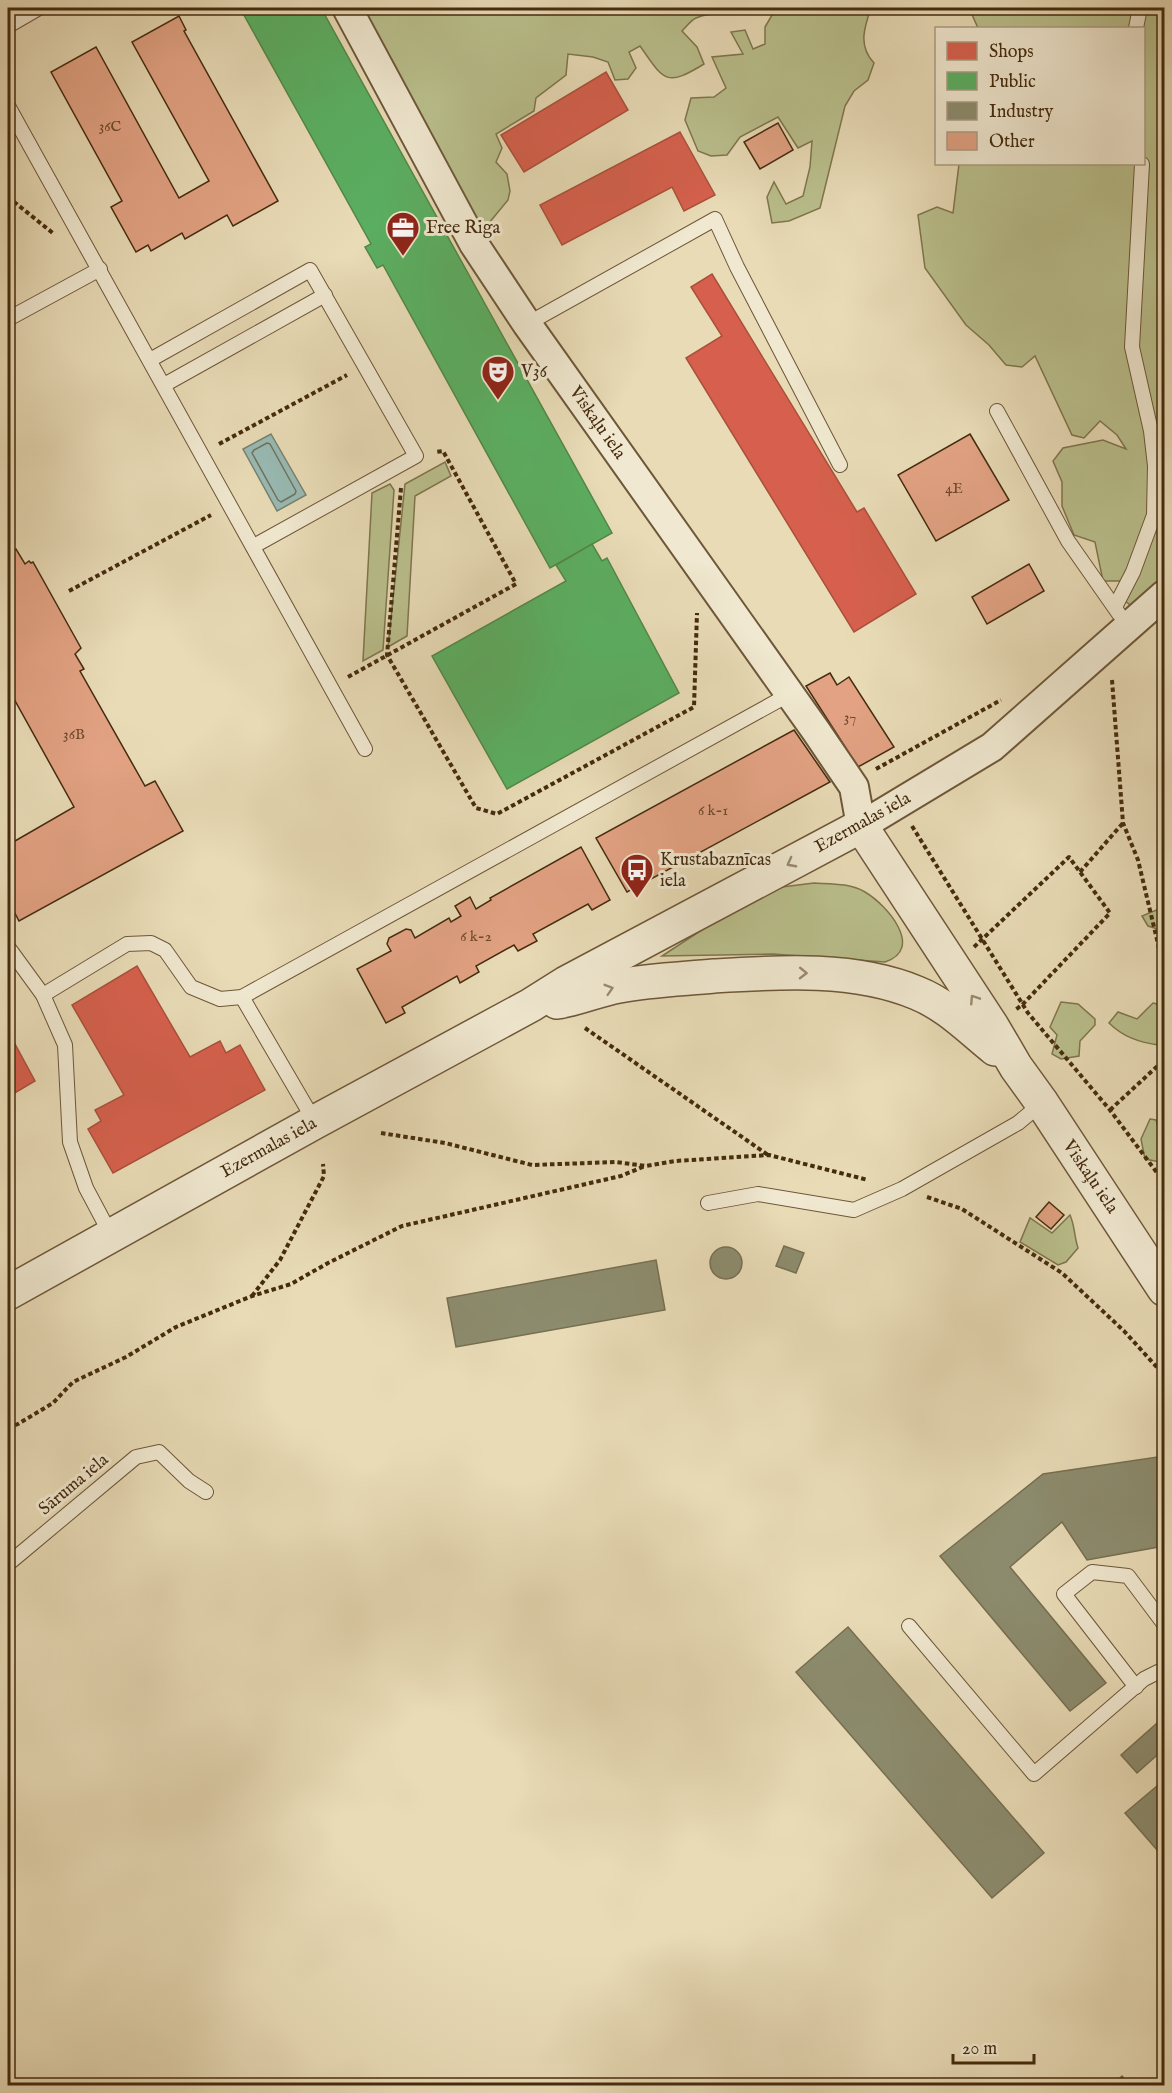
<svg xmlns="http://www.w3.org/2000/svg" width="1172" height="2093" font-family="'IM FELL English',serif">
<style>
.green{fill:#b9bf8c;stroke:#7f754d;stroke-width:1.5}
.water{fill:#98bab3;stroke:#778171;stroke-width:1.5}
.shops{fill:#d6604d;stroke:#aa503a;stroke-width:1.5}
.public{fill:#5aae61;stroke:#548748;stroke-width:1.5}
.industry{fill:#8c8c6e;stroke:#776f51;stroke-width:1.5}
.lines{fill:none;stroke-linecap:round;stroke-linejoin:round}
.shore{stroke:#6e7260;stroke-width:1.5}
.building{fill:#e2a283;stroke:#452b0e;stroke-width:1.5}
.service-casing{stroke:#6e5738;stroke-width:16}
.minor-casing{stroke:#6e5738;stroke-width:32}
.tertiary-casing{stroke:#6e5738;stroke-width:36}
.path{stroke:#452b0e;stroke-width:4;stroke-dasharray:4.5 3;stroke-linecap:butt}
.service{stroke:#f0e8d0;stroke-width:14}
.minor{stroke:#f0e8d0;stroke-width:28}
.tertiary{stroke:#f0e8d0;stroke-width:33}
.oneway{stroke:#9a8a6f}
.labels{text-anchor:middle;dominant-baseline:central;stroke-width:6;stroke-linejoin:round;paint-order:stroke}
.number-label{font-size:15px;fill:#6c492b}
.poi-label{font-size:18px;fill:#452b0e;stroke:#f0e8d0;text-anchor:start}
.street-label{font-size:18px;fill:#452b0e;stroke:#f0e8d0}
</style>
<rect width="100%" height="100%" fill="#e8dbb6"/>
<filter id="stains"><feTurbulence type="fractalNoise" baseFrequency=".00333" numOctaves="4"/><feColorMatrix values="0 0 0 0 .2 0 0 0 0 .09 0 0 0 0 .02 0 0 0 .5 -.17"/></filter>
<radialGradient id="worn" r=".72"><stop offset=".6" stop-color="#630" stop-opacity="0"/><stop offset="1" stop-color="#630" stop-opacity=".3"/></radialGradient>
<g class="green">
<path d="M353,8h399c-22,12 -36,1 -56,10 -5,2 -10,9 -14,13l15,16 7,17c-39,24 -40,16 -64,-18l-11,6 7,16 -8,11 -13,1 -7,-18 -15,-5 -25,-3 -2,21 -30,23 -2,13 -38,23 6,14 -6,14 11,12 3,17 -2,9 -19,23 -18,7z"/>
<path d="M772,8h99c-7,20 -13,38 3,55l-6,17 -14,11 -9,15 -25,102 -31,13 -17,2 -5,-26 7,-15 12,22 17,-8 7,-29 2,-26 -14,7 -20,-31 -38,20 -13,18 -16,1 -13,-5 -13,-31 6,-22 23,-1 12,-9 -14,-31 31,-3 -12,-22 14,-2 8,19 12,-5v-17l10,-17z"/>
<polygon points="969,8 1164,8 1164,609 1137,610 1121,598 1125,581 1103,581 1095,542 1074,535 1062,506 1062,482 1053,461 1063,448 1103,440 1126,449 1117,435 1100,421 1084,438 1072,435 1035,356 1022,367 1006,365 989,345 966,325 925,268 918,215 937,207 953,213 959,164 1144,164 1144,28 978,28"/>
<polygon points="445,462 451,476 415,496 407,636 388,647 405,484"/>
<polygon points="390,484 394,490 383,650 363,661 372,493"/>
<path d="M814,883c17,1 36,0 51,9 22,13 60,57 20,70l-112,-8 -111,2 61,-40 39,-19 20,-10z"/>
<polygon points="1158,900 1164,904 1164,931 1148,926 1142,916 1159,909"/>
<polygon points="1061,1002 1078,1004 1095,1019 1095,1025 1080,1041 1079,1056 1061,1059 1052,1054 1057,1035 1050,1027"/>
<path d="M1153,1003l11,3v33l-6,6c-19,-3 -35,-8 -49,-22l9,-11 19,7z"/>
<polygon points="1150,1119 1156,1120 1159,1130 1164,1133 1164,1159 1160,1162 1145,1159 1141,1139"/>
<path d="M1070,1215c5,11 4,21 8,33l-12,14 -8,3 -38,-23 10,-24 22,15z"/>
</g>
<polygon class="water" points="271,434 306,495 277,511 243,449"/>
<g class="shops">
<polygon points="606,72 628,110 524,172 501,135"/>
<polygon points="680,132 715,195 684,211 672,187 562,245 540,205"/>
<polygon points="712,274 857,512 864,508 916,594 854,632 686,358 722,336 691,287"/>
<polygon points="137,966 190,1057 220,1041 226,1053 240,1045 265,1090 113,1173 88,1129 101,1121 95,1110 124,1095 72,1005"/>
<polygon points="8,1031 35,1081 8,1097"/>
</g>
<g class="public">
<polygon points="240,8 321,8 612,533 550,568 383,265 377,268 365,247 371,244"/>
<polygon points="592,544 602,561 607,558 679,693 507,789 432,656 566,581 556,565"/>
</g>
<g class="industry">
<polygon points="784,1246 804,1253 796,1273 776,1266"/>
<circle cx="726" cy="1263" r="16"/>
<polygon points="656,1260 665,1310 456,1347 447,1298"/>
<polygon points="1164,1456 1164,1546 1087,1560 1062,1522 1010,1567 1106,1683 1070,1711 940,1556 1043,1474"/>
<polygon points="848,1627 1044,1853 992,1898 796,1672"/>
<polygon points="1164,1717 1164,1749 1137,1773 1121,1755"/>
<polygon points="1164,1780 1164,1858 1125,1813"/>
<polygon points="1122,2076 1130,2086 1111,2086"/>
</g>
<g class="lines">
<polygon class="shore" points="267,443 270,444 296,491 295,494 281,502 278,500 252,453 254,450"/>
</g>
<g class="building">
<polygon points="179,16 186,30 184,31 278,201 233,226 227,215 185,239 182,233 151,251 148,245 136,252 111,207 122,201 51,72 96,47 179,198 209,181 132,42"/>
<polygon points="778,123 793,150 760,169 744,142"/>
<polygon points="970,434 1009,500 936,541 898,475"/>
<polygon points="8,541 13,551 16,549 25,564 29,561 31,563 33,562 81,648 75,654 84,669 80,671 145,786 155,781 183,831 19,921 8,900 8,845 74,807 8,688"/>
<polygon points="1029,564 1044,591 987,624 972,597"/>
<polygon points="830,673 837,685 849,677 894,747 858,767 806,686"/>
<polygon points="794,730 830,782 627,892 596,838"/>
<polygon points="581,847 610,900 592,910 588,904 533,934 537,941 518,951 514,945 476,966 479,972 460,983 457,976 402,1007 405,1013 386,1023 357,969 391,951 387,944 389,938 406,929 411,930 415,938 449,918 451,922 461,916 455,906 470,897 476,909 491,900 490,898"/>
<polygon points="1049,1202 1064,1215 1051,1229 1036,1217"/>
</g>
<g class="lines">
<g class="service-casing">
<g id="service">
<polyline points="8,26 39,8"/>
<polyline points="1136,28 1140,8"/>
<polyline points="8,106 365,749"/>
<polyline points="8,319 100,269"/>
<polyline points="527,324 715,219 737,267 840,465"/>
<polyline points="150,360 310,270 416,456 254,546"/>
<polyline points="164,385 325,295"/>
<polyline points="997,411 1068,541 1119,614"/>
<polyline points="1115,607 1133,572 1154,515 1155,466 1151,431 1132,347 1142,164"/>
<polyline points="8,947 43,995 127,944 151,943 165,950 191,987 220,999 242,997 790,694"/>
<polyline points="43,995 65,1045 70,1142 86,1188 111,1235"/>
<polyline points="242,997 315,1122"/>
<polyline points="708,1203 758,1194 854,1210 902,1189 1018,1123 1042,1103"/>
<polyline points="8,1564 136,1457 159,1452 189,1481 206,1492"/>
<polyline points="909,1626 1034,1774 1144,1679 1164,1669"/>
<polyline points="1136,1687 1064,1594 1092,1572 1128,1576 1164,1624"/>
</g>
</g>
<g class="minor-casing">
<polyline id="minor" points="347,8 474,244 527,324 816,731 854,787 861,826 992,747 1164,595"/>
</g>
<g class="tertiary-casing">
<g id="tertiary">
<path d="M557,1002c21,-3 40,-12 62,-16 31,-6 63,-7 95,-10 65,-4 141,-9 203,17 30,12 53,36 78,56"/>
<polyline points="8,1293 315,1122 531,1005 566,983 861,826 992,1026 1016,1067 1042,1103 1164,1289"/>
</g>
</g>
<g class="path">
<polyline points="8,197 54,234"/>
<polyline points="219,444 347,375"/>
<polyline points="401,488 387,655 476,808 497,814 694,707 697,613"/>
<polyline points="69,591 211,515"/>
<polyline points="348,677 516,584 443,451 435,452"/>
<polyline points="1112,680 1123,823 1138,860 1164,969"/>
<polyline points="876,769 1001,700"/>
<polyline points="912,826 1028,1013 1110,1110 1164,1182"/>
<polyline points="1080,872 1123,823"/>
<polyline points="974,947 1069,857 1110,913 1022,1005 1015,1010"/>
<polyline points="585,1028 768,1155"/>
<polyline points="1110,1110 1164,1060"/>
<polyline points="381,1133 445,1143 532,1165 616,1162 646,1166 675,1161 769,1155 868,1180"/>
<polyline points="927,1197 962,1209 1062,1273 1124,1331 1164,1375"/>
<polyline points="252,1296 280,1260 324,1176 323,1164"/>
<polyline points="8,1428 18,1424 53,1403 73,1382 126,1357 176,1327 252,1296 291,1284 328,1263 402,1226 621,1176 645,1166"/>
</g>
<use href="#service" class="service"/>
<use href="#minor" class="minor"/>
<use href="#tertiary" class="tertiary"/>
</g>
<defs><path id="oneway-chevron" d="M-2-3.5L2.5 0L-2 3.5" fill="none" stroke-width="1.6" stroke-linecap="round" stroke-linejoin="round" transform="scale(1.5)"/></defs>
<g class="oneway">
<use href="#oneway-chevron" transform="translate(791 863) rotate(152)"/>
<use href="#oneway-chevron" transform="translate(803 973) rotate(1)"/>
<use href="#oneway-chevron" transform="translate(609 989) rotate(-17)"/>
<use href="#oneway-chevron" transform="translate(974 999) rotate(-123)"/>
</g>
<defs>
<g id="office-pin" transform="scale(1.725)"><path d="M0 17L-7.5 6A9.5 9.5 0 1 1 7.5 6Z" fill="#8f2418" stroke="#f0e8d0"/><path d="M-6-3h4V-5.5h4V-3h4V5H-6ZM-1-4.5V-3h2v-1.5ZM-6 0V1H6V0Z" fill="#fff"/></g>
<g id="theatre-pin" transform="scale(1.725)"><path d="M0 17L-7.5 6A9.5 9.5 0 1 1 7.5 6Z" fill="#8f2418" stroke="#f0e8d0"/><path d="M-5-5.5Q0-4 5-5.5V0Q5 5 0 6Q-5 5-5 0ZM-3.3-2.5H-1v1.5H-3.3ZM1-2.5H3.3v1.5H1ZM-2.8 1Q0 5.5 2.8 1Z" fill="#fff"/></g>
<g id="bus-pin" transform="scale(1.725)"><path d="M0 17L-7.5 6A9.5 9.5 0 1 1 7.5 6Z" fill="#8f2418" stroke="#f0e8d0"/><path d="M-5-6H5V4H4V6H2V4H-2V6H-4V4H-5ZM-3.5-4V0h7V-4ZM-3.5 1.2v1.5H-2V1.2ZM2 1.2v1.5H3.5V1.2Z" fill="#fff"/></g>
</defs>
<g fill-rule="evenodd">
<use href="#office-pin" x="403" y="228"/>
<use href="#theatre-pin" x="498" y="372"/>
<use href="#bus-pin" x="637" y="870"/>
</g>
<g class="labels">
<g class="number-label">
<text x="110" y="126">36C</text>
<text x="954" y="488">4E</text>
<text x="850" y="717">37</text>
<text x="74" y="734">36B</text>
<text x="713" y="810">6 k-1</text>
<text x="476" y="936">6 k-2</text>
</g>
<g class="poi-label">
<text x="426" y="228">Free Riga</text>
<text x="521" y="372">V36</text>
<text x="660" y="860">Krustabaznīcas<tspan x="660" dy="21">iela</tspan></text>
</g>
<g class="street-label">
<text transform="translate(597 423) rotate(55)">Viskaļu iela</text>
<text transform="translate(863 823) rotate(-29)">Ezermalas iela</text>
<text transform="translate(269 1148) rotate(-29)">Ezermalas iela</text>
<text transform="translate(1090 1177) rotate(56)">Viskaļu iela</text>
<text transform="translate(74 1485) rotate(-40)">Sāruma iela</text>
</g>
</g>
<rect width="1172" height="2093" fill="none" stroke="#e8dbb6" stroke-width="30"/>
<rect x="9" y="9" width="1154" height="2075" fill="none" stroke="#452b0e" stroke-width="3"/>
<rect x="15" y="15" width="1142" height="2063" fill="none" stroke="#452b0e" stroke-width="1.5"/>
<rect x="935" y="27" width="210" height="138" fill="#f0e8d0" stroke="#ac9c82" stroke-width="1.5"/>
<rect x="947" y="42" width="30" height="18" fill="#d6604d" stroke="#ac9c82" stroke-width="1.5"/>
<text x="989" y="57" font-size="18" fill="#452b0e">Shops</text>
<rect x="947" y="72" width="30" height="18" fill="#5aae61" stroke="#ac9c82" stroke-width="1.5"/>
<text x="989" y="87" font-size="18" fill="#452b0e">Public</text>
<rect x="947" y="102" width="30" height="18" fill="#8c8c6e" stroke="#ac9c82" stroke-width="1.5"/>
<text x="989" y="117" font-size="18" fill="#452b0e">Industry</text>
<rect x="947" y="132" width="30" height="18" fill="#e2a283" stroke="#ac9c82" stroke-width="1.5"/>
<text x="989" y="147" font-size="18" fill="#452b0e">Other</text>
<path d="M953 2054v9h81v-9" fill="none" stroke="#452b0e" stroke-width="3"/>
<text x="962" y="2054" font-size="18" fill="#452b0e" stroke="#f0e8d0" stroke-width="4.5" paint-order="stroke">20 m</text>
<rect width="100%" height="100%" filter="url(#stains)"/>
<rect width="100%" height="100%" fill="url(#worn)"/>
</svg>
